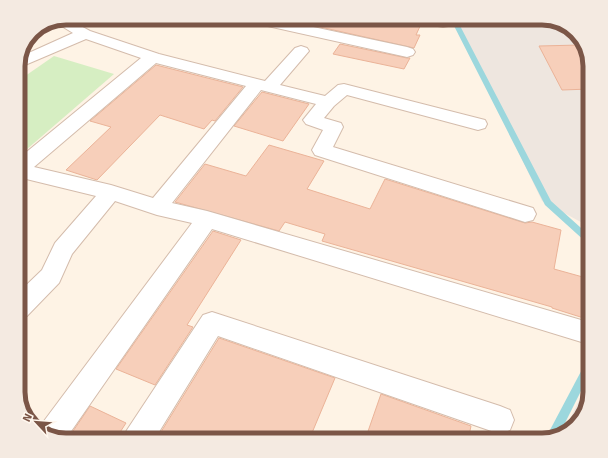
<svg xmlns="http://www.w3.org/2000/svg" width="608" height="458" font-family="Signika,sans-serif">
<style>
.industrial{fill:#eee6df}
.green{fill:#d6eec2}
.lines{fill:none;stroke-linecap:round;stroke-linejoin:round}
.stream{fill:#9cd7dd;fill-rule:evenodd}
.building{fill:#f7cfba;stroke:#ebb398}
.minor-casing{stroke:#d4bcac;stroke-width:2}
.minor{fill:#fff;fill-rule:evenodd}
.rim{fill:none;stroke:#7b5647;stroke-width:5}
</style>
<rect width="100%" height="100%" fill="#fef3e5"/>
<g class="industrial">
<polygon points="454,18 542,18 571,28 590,66 590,227 542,201"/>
<polygon points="590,378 590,392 580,421 565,429"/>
</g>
<polygon class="green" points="54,56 114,74 19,156 18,81"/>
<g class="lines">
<g class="stream">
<polygon points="450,18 456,18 551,201 590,236 590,244 587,243 545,205"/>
<polygon points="590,359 590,373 561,431 550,436 549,434 550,430 587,360"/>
</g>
</g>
<g class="building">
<polygon points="312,18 405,18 409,19 412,22 421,24 416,35 420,35 414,48 311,25"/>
<polygon points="340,44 407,58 410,58 404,69 333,54"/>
<polygon points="580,45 590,66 590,89 562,90 539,46"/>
<polygon points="156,65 243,87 215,121 212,120 204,129 160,115 97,180 66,170 111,127 90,121"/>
<polygon points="262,92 309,104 283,141 234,126"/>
<polygon points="269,145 324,161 307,189 370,209 385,179 525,223 532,222 561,230 554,269 590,279 590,320 552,308 552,307 322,241 325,234 285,222 279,231 175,202 205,164 246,176"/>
<polygon points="213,231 241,240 187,325 193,327 155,385 116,369"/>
<polygon points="219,338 335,378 309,440 156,440"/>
<polygon points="381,394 471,426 468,440 365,440"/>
<polygon points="90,406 126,423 115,440 67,440"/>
</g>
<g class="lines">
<g class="minor-casing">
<g id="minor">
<path d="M66,18l24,13 69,23 106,27 30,-33 6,-2 6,2 2,3 -29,34 45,11 13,-11 6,-1 141,36 2,4 -2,4 -7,2 -131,-35 -13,11 -10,12 17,5 2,4 -10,20 200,61 3,6 -3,6 -8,2 -210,-67 -3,-5 11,-20 -17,-6 -3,-4 13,-16 -55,-14 -89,113 35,8 381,111 2,1v20l-2,1 -376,-115 -147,211 -27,-9 3,-6 151,-202 -35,-8 -42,-14 -43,53 -13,29 -32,33 -9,3v-26l24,-23 13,-27 41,-47 -78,-19v-18l123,-101 -55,-19 -68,29v-6l4,-6 51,-23 -18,-11zM156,63l90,23 -93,112 -42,-13 -77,-18z"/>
<polygon points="243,18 271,18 407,47 413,49 415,52 413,55 407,57 250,22 245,21"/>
<polygon points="410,18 440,18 448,20 450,23 448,26 443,27 412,21"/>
<polygon points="212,312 500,406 510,410 514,420 510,430 500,434 218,336 154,440 122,440 127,430 203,315"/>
</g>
</g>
<use href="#minor" class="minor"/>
</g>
<path d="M0 0H608V458H0ZM66 25H542A41 41 0 0 1 583 66V392A41 41 0 0 1 542 433H66A41 41 0 0 1 25 392V66A41 41 0 0 1 66 25Z" fill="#f4eae1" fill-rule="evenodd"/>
<path class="rim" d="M66 25H542A41 41 0 0 1 583 66V392A41 41 0 0 1 542 433H66A41 41 0 0 1 25 392V66A41 41 0 0 1 66 25Z"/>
<g transform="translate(36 422) rotate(296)" stroke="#fff7ee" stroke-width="3" paint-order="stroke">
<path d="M0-3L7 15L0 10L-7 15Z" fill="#7b5647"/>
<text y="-6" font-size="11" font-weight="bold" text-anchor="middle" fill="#7b5647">N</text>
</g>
</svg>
